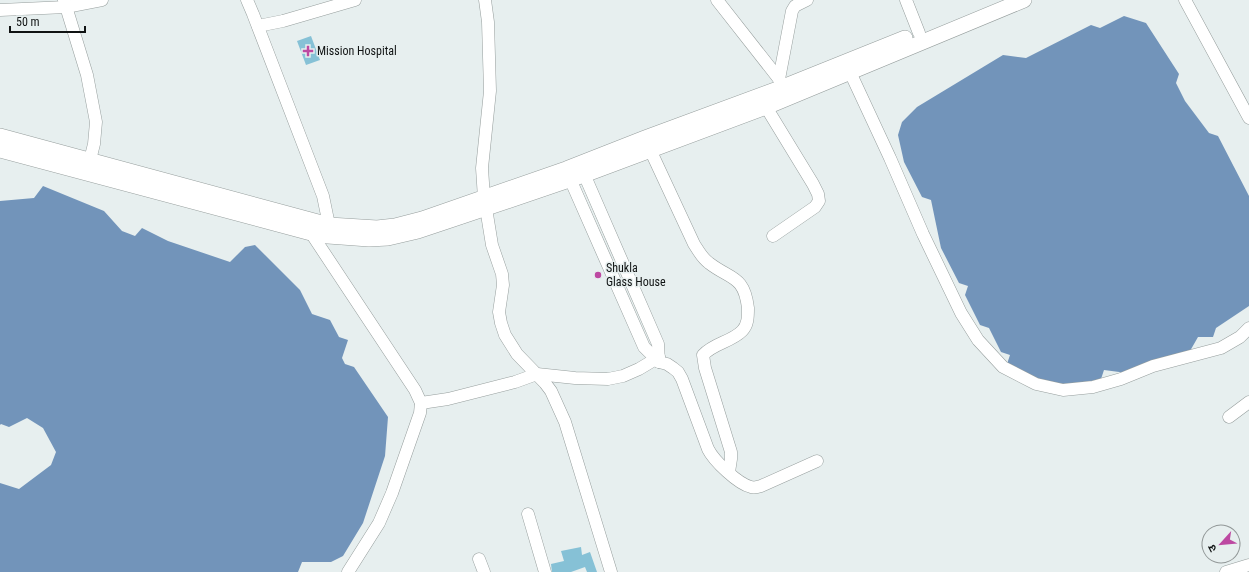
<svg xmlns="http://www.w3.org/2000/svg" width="1249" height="572" font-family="'Roboto Condensed','Noto Sans Devanagari',sans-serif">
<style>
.water{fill:#7294ba}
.building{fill:#86c1d6}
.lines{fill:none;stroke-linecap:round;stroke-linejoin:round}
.minor-casing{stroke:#969e9d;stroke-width:13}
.major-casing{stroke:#969e9d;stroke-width:16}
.minor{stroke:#fff;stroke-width:12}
.major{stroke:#fff;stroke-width:15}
.poi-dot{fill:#bd49a2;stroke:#e7efef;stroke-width:1.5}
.labels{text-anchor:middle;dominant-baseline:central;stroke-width:3;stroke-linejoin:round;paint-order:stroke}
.poi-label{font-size:12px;fill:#101313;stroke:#e7efef;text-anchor:start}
</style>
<rect width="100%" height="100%" fill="#e7efef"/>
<g class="water">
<polygon points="1124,16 1146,23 1179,74 1176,83 1185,101 1209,133 1218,136 1249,196 1249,306 1216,328 1213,337 1198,337 1186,358 1127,373 1104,370 1101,379 1053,389 1007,364 1010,355 1001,352 989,328 980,325 965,295 968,286 959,283 941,248 931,200 922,197 904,162 898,135 902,122 917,107 1003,55 1026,58 1091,25 1100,28"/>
<polygon points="43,186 104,211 122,231 135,236 142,228 168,241 230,262 245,247 255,245 300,290 312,314 330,320 339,337 348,340 342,358 345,364 354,367 388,417 385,456 363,523 343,556 331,562 302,562 298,572 0,572 0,483 19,489 51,465 56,452 43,428 27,418 9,427 1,424 0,425 0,201 34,198"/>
</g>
<g class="building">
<polygon points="311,36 320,60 306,65 297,41"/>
<polygon points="581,547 582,555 590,552 597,572 587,572 585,567 571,572 552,572 551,564 564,561 561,551"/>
</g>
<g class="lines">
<g class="minor-casing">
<g id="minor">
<polyline points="64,0 87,75 96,122 94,144 88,168"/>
<polyline points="247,0 253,14 323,196 329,225 329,233"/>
<polyline points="717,0 779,79 787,93"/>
<polyline points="906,0 919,33"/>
<polyline points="1185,0 1249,118"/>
<polyline points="0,10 66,7 102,0"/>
<polyline points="258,26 283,21 355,0"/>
<polyline points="850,72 890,158 923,234 961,313 978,340 1003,367 1036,384 1063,390 1093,387 1121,379 1153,366 1221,348 1240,337 1249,328"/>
<polyline points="779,79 792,11 795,6 807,0"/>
<polyline points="766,107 813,184 818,194 819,201 815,207 773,236"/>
<path d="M647,143l47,101c4,6 8,14 15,19 22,17 35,12 39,45 0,9 0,17 -6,23 -11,11 -28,12 -39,24l2,13 26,84v7l-2,13"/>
<polyline points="581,167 658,344 659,362"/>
<path d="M567,172l77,175 15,15 8,2 6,4 5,4 4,7 26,70c6,12 30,35 43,38 3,1 7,0 10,-1l56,-25"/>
<polyline points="484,198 482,168 490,91 488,22 485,0"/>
<polyline points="486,208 492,245 502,274 503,285 499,312 501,323 505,335 517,354 545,383 551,391 565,422 611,572"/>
<polyline points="311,227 311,233 415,390 421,403 420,413 392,493 379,523 348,572"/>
<polyline points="421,403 448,399 515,382 537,374 575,378 608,379 623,376 639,369 659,357"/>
<polyline points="1229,417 1249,402"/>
<polyline points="528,514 545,572"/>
<polyline points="479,559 484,572"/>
<polyline points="1226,572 1249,565"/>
</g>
</g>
<g class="major-casing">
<g id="major">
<polyline points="0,136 329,225 377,228 395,226 422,219 566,169 645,138 783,87 905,38"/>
<polyline points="0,150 311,233 328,236 369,239 388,238 418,231 451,220 584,175 766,107 1024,0"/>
</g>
</g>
<use href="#minor" class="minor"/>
<use href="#major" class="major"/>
</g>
<g class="poi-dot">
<path d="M306 45h4v4h4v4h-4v4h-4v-4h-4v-4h4z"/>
<circle cx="598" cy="275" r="4"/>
</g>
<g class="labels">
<g class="poi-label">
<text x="317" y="51">Mission Hospital</text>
<text x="606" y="268">Shukla<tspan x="606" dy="14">Glass House</tspan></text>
</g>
</g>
<g transform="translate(1221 544) rotate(243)"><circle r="19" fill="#e7efef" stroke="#919797"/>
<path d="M0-3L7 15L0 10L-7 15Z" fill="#bd49a2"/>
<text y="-6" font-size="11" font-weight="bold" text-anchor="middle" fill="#101313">उ</text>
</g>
<path d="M10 26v6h75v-6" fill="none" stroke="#101313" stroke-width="2"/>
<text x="16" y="26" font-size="12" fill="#101313" stroke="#e7efef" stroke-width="3" paint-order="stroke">50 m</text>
</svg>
